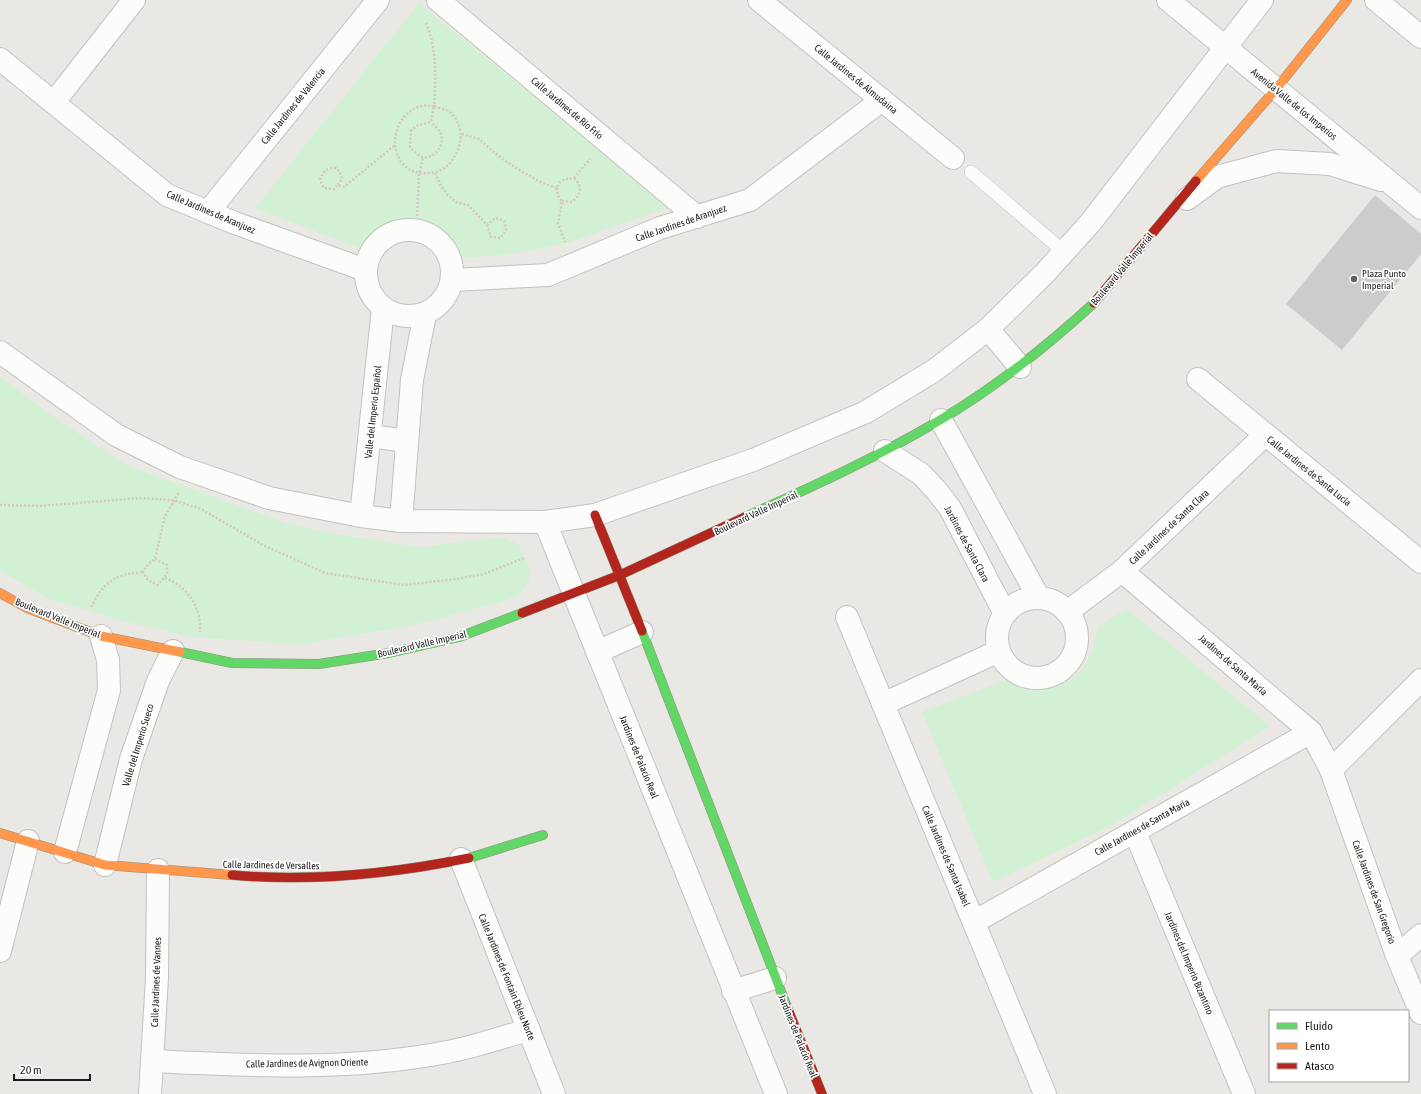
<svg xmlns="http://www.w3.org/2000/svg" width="1421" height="1094" font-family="'Asap Condensed',sans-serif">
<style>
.park{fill:#d2f0d3}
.building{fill:#ceccca}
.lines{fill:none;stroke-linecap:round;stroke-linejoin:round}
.lane-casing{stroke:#c3c2c1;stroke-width:14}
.street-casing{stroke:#c3c2c1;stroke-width:24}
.fast-casing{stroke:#91927e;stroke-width:10}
.slow-casing{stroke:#91927e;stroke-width:10}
.jam-casing{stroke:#91927e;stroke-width:10}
.path{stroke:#d4c7c5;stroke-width:2.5;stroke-dasharray:2 2;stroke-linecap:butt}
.lane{stroke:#fcfcfb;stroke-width:13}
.street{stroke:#fcfcfb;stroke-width:22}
.fast{stroke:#63d668;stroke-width:9}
.slow{stroke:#ff974d;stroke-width:9}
.jam{stroke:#b3261e;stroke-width:9}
.poi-dot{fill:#646362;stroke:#fff;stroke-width:1.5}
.labels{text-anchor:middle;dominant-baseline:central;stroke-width:3.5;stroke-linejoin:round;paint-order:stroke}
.street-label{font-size:10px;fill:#1c1c1c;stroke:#fff}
.poi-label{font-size:10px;fill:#1c1c1c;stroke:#fff;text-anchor:start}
</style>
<rect width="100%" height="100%" fill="#eae8e5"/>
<g class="park">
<path d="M419,3l250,204 -104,37 -61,11 -45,3c-4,-8 -8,-18 -14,-24 -19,-20 -48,-15 -69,-2 -6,4 -11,11 -16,16l-105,-40z"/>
<polygon points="0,377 58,420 126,465 286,523 333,534 419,547 468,541 503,538 518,544 531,571 528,582 520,595 497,603 413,625 303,644 199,638 127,622 50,599 0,571"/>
<path d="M1127,609l143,117 -156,98 -121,58 -71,-170 84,-32c5,2 11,7 17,8 23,3 47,-1 61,-21 8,-12 11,-27 15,-41z"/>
</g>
<polygon class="building" points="1375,195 1421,234 1421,254 1342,350 1286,304"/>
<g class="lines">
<g class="lane-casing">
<polyline id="lane" points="971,172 1064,252"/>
</g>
<g class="street-casing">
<g id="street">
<polyline points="438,0 697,217"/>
<polyline points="759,0 953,158"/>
<polyline points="1168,0 1421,208"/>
<polyline points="1376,0 1421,37"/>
<polyline points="0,59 167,195 235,223 365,270"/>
<polyline points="54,102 134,0"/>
<polyline points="1187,199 1217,177 1276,161 1330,164 1381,180"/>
<polyline points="208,212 378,0"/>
<circle cx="409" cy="273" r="43"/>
<polyline points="453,280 548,275 660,228 750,200 882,100"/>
<polyline points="988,329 1020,367"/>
<polyline points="0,352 116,435 180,467 269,498 361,516 401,521 545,522 595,515 753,460 866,412 935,370 988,329 1045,273 1091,222 1262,0"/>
<polyline points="1198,379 1421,562"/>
<polyline points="941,420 1039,598"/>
<polyline points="370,436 407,441"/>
<polyline points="885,451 921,474 936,490 950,508 1005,614"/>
<polyline points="361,516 383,308"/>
<polyline points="401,521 412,380 425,314"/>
<polyline points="545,522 776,1094"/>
<polyline points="1122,571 1311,732 1331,770 1397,956 1421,1013"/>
<circle cx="1037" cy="638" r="40"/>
<polyline points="1067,612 1122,571 1265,435"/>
<polyline points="847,617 1045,1094"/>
<polyline points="597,652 642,632"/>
<polyline points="883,704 999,651"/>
<polyline points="1331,770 1421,680"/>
<polyline points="1135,832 1244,1094"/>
<polyline points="65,852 109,690 108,660 101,636"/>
<polyline points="461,859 554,1094"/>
<polyline points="105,865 131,759 158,681 173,651"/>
<polyline points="974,922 1311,732"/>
<polyline points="0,951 28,841"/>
<polyline points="1397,956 1421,935"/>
<polyline points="733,991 775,978"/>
<path d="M154,1061c96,5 197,10 293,-9 27,-5 55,-15 82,-22"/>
<polyline points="150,1094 157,978 158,870"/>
</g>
</g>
<g class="fast-casing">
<g id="fast">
<path d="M745,517c66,-30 133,-60 195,-97 56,-33 106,-73 154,-117"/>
<polyline points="642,631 787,1007"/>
<polyline points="180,652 232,663 319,664 389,653 459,637 522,613"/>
<polyline points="469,858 543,835"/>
</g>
</g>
<g class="slow-casing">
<g id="slow">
<polyline points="1196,181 1276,89 1347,0"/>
<polyline points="0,593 27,608 101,636 180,652"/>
<polyline points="0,833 105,865 232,875"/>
</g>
</g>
<g class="jam-casing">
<g id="jam">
<polyline points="1094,303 1196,181"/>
<polyline points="595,515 642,631"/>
<polyline points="522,613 620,575 745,517"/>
<path d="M232,875c79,7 159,-1 237,-17"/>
<polyline points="787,1007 822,1094"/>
</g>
</g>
<g class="path">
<path d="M426,23c11,25 10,56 8,83 -4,0 -9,-1 -12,0 -37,8 -37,72 8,67 13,-1 21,-9 27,-21 6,-13 5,-32 -9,-41 -4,-2 -10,-3 -14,-5l-3,16 -15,4 -5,5 -1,16c3,3 8,8 12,10 12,3 23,-12 19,-22 -1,-5 -6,-9 -10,-13"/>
<path d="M462,134l17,5 22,19 23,15 21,11 12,4c3,-9 8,-9 17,-10l16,-19"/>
<polyline points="435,173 441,186 448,195 456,202 468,205 487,225 491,237 501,238 506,230 504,221 495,218 487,225"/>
<path d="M338,185l4,-6 -2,-7 -4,-4c-10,0 -13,3 -16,12l4,8 10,1 4,-4 6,2 51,-42"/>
<polyline points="557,188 558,196 562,201 558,223 565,242"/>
<path d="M562,201l10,1c9,-8 11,-15 2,-24"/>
<polyline points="417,216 419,175 423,157"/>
<polyline points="0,505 40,506 140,498 173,500 201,509 263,545 325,573 403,585 456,579 484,574 524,558"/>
<polyline points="155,559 167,565 167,574 158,585 148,580 143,572 148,564 155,559 165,516 179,492"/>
<path d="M165,578c22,8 37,30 35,54"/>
<path d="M91,607c13,-25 23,-33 52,-35"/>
</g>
<use href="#lane" class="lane"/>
<use href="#street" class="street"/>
<use href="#fast" class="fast"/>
<use href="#slow" class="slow"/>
<use href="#jam" class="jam"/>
</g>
<circle class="poi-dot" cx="1354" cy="279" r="4"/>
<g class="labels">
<g class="street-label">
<text transform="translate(856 79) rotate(39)">Calle Jardines de Almudaina</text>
<text transform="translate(1294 104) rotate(39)">Avenida Valle de los Imperios</text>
<text transform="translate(293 106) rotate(-51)">Calle Jardines de Valencia</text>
<text transform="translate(567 108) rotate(40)">Calle Jardines de Río Frío</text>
<text transform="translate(211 212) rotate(23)">Calle Jardines de Aranjuez</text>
<text transform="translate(681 223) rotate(-19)">Calle Jardines de Aranjuez</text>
<text transform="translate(1122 269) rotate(-50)">Boulevard Valle Imperial</text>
<text transform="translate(373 412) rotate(-84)">Valle del Imperio Español</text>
<text transform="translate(1309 471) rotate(39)">Calle Jardines de Santa Lucía</text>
<text transform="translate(756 513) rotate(-25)">Boulevard Valle Imperial</text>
<text transform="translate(1169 527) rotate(-43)">Calle Jardines de Santa Clara</text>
<text transform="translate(967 544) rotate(62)">Jardines de Santa Clara</text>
<text transform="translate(58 618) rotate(22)">Boulevard Valle Imperial</text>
<text transform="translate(422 644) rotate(-13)">Boulevard Valle Imperial</text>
<text transform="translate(1233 665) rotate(41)">Jardines de Santa María</text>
<text transform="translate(138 745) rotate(-73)">Valle del Imperio Sueco</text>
<text transform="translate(639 757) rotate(68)">Jardines de Palacio Real</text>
<text transform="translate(1142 827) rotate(-29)">Calle Jardines de Santa María</text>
<text transform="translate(946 856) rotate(67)">Calle Jardines de Santa Isabel</text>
<text transform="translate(271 865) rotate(1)">Calle Jardines de Versalles</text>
<text transform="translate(1374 892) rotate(70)">Calle Jardines de San Gregorio</text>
<text transform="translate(1189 963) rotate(67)">Jardines del Imperio Bizantino</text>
<text transform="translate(507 977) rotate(68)">Calle Jardines de Fontain Ebleu Norte</text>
<text transform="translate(156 982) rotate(-88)">Calle Jardines de Vannes</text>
<text transform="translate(798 1036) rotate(68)">Jardines de Palacio Real</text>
<text transform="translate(307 1063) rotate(-1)">Calle Jardines de Avignon Oriente</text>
</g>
<g class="poi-label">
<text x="1362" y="273">Plaza Punto<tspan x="1362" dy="12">Imperial</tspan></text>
</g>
</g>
<rect x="1269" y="1010" width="140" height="72" fill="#ffffff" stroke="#a4a4a4"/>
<rect x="1277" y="1023" width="20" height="6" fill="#63d668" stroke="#a4a4a4"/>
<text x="1305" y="1030" font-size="12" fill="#1c1c1c">Fluido</text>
<rect x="1277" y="1043" width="20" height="6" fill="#ff974d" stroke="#a4a4a4"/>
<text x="1305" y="1050" font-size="12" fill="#1c1c1c">Lento</text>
<rect x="1277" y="1063" width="20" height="6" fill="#b3261e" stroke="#a4a4a4"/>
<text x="1305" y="1070" font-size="12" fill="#1c1c1c">Atasco</text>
<path d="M14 1074v6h76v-6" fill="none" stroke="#1c1c1c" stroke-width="2"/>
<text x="20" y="1074" font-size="12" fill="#1c1c1c" stroke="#ffffff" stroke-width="3" paint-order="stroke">20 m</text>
</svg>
